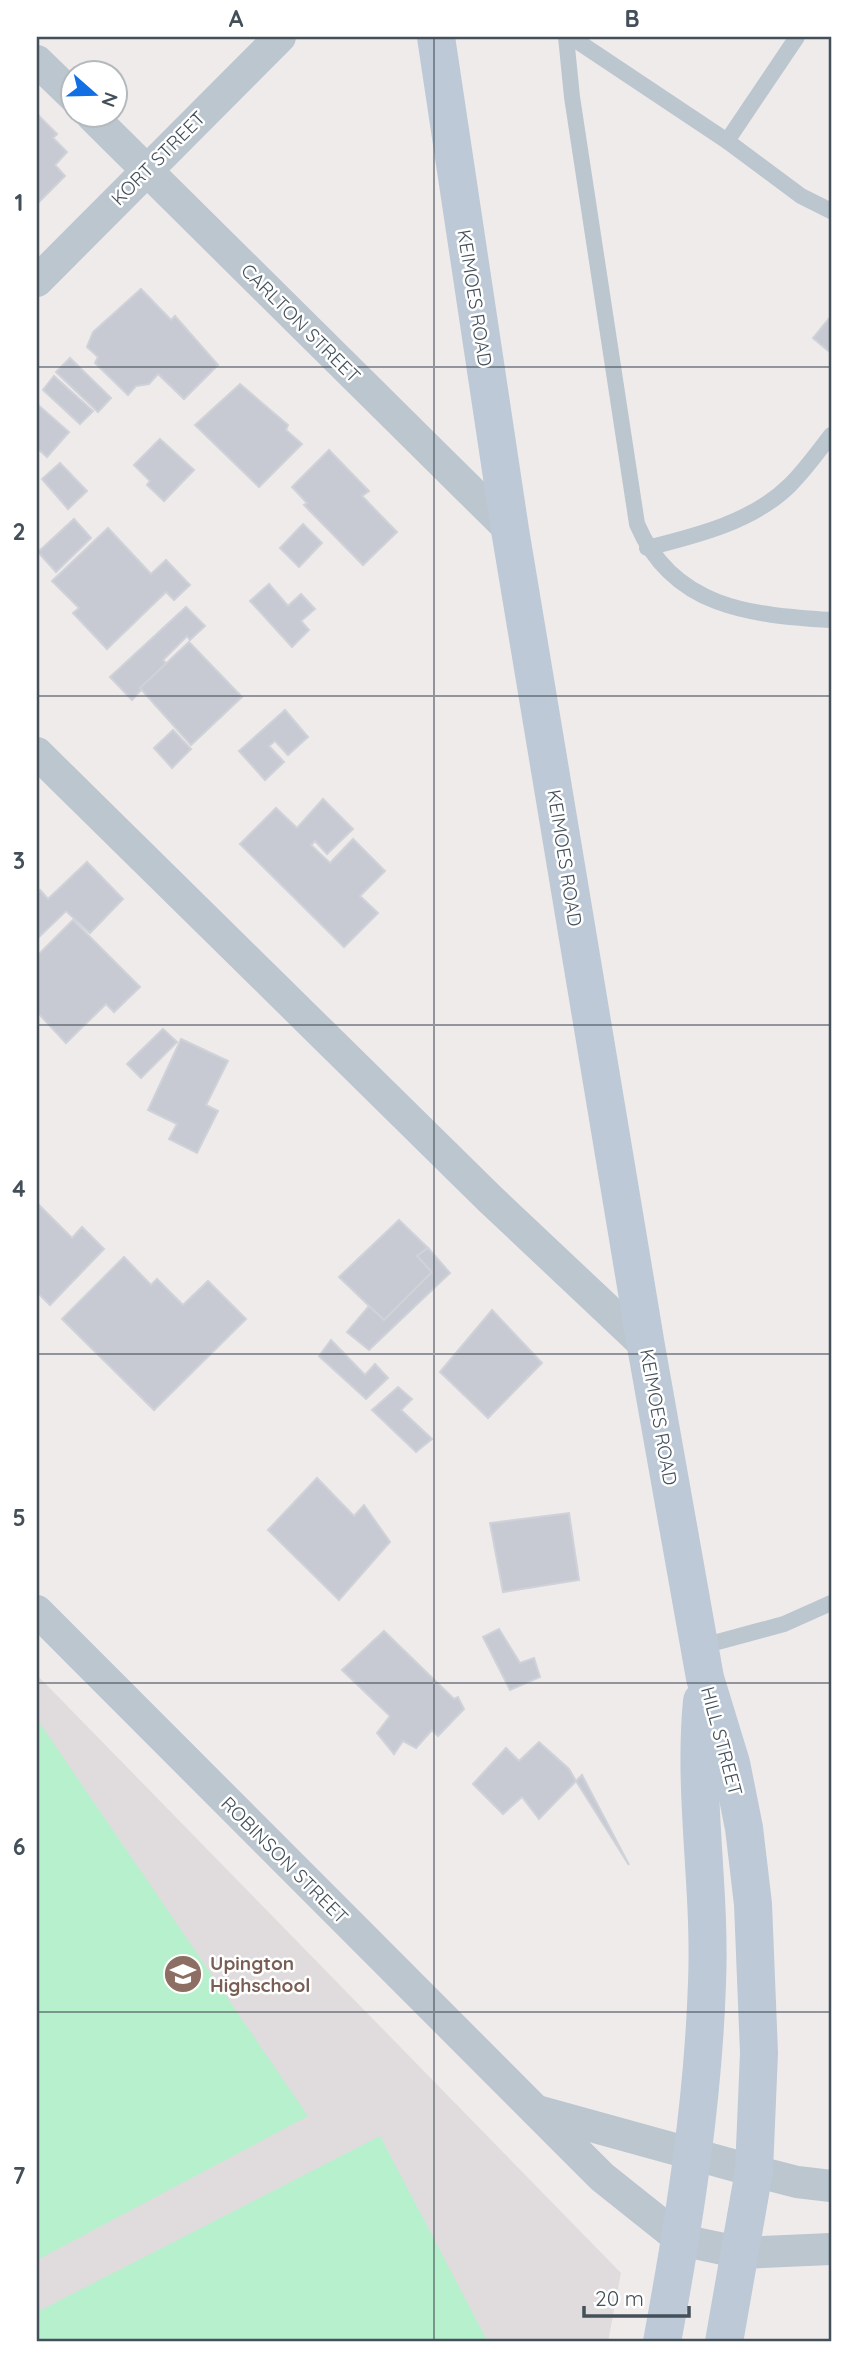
<svg xmlns="http://www.w3.org/2000/svg" width="868" height="2379" font-family="Quicksand,sans-serif">
<style>
.education{fill:#e0dcdd}
.green{fill:#b6f0cc}
.building{fill:#c7cad2;stroke:#cfd2d8;stroke-width:2}
.lines{fill:none;stroke-linecap:round;stroke-linejoin:round}
.lane{stroke:#bbc6cf;stroke-width:16}
.street{stroke:#bbc6cf;stroke-width:32}
.secondary{stroke:#bdc9d6;stroke-width:38}
.grid{fill:none;stroke:#434f59;stroke-width:2;stroke-opacity:0.55}
.labels{text-anchor:middle;dominant-baseline:central;stroke-width:5;stroke-linejoin:round;paint-order:stroke}
.street-label{font-size:19px;fill:#434f59;stroke:#fff}
.education-label{font-size:19px;font-weight:bold;fill:#785e54;stroke:#fff;text-anchor:start}
.neatline{fill:none;stroke:#434f59;stroke-width:2.5}
.grid-label{font-size:23px;text-anchor:middle;font-weight:bold;fill:#434f59}
</style>
<rect width="100%" height="100%" fill="#efebeb"/>
<polygon class="education" points="37,1675 621,2273 608,2342 37,2342"/>
<g class="green">
<polygon points="37,1719 308,2116 37,2260"/>
<polygon points="380,2136 488,2342 37,2342 37,2312"/>
</g>
<g class="building">
<polygon points="37,114 57,134 53,138 67,152 55,165 65,176 37,204"/>
<polygon points="141,289 171,320 175,316 218,365 184,399 158,374 149,384 136,386 128,395 95,363 98,357 87,347 93,332"/>
<polygon points="831,316 831,353 813,338"/>
<polygon points="70,358 111,398 98,412 56,372"/>
<polygon points="54,376 93,411 80,424 43,390"/>
<polygon points="240,384 288,425 286,430 302,444 259,487 195,425"/>
<polygon points="37,404 69,432 47,457 37,448"/>
<polygon points="160,439 194,470 164,501 147,485 150,481 134,465"/>
<polygon points="329,450 369,491 362,496 397,532 363,565 304,505 307,503 292,487"/>
<polygon points="60,463 87,491 68,509 42,479"/>
<polygon points="74,519 91,538 56,572 38,552"/>
<polygon points="303,524 322,543 299,567 280,548"/>
<polygon points="108,528 151,574 166,560 190,585 174,600 166,592 107,649 73,613 79,608 52,581"/>
<polygon points="269,584 288,606 301,594 315,609 301,621 309,630 292,647 250,601"/>
<polygon points="186,607 205,626 190,640 187,636 163,660 166,663 132,700 110,677"/>
<polygon points="189,642 242,697 191,745 140,688"/>
<polygon points="285,710 308,737 288,755 275,741 269,746 284,762 265,780 239,751"/>
<polygon points="173,730 191,749 172,768 154,748"/>
<polygon points="323,799 353,829 327,854 315,841 311,845 330,863 353,839 385,871 360,896 378,913 344,947 240,844 276,808 297,828"/>
<polygon points="87,862 123,899 90,933 66,911 37,939 37,893 40,890 48,899"/>
<polygon points="73,920 140,987 114,1012 106,1004 66,1043 37,1012 37,956"/>
<polygon points="163,1029 177,1042 141,1078 127,1064"/>
<polygon points="181,1039 228,1061 206,1105 218,1111 197,1153 169,1139 177,1124 148,1110"/>
<polygon points="37,1203 72,1238 82,1227 104,1249 50,1305 37,1292"/>
<polygon points="399,1220 428,1248 417,1256 432,1272 384,1320 339,1277"/>
<polygon points="428,1248 450,1273 369,1350 347,1332 369,1306 384,1320 432,1272 417,1256"/>
<polygon points="124,1257 151,1285 157,1279 183,1305 208,1281 246,1319 154,1410 62,1319"/>
<polygon points="492,1310 542,1363 488,1418 440,1372"/>
<polygon points="331,1340 365,1375 375,1364 388,1378 366,1399 319,1356"/>
<polygon points="398,1387 412,1399 401,1410 432,1439 416,1452 372,1410"/>
<polygon points="317,1478 354,1516 364,1505 390,1542 339,1600 268,1530"/>
<polygon points="569,1513 579,1580 503,1592 490,1523"/>
<polygon points="499,1629 520,1663 534,1658 540,1677 510,1690 483,1637"/>
<polygon points="384,1631 454,1699 458,1697 464,1709 438,1736 432,1730 416,1748 403,1741 394,1754 377,1733 390,1716 342,1670"/>
<polygon points="539,1742 569,1769 576,1781 539,1819 522,1797 503,1814 473,1784 506,1748 519,1761"/>
<polygon points="582,1775 629,1865 576,1781"/>
</g>
<g class="lines">
<g class="lane">
<path d="M566,37l6,60 65,427c36,84 113,91 194,96"/>
<polyline points="571,37 727,141 801,196 831,211"/>
<polyline points="727,141 797,37"/>
<path d="M647,548c48,-12 106,-26 143,-63 15,-15 28,-33 41,-50"/>
<polyline points="699,1647 784,1624 831,1603"/>
</g>
<g class="street">
<polyline points="37,61 74,97"/>
<polyline points="92,116 510,530"/>
<polyline points="37,281 280,37"/>
<polyline points="37,753 490,1199 646,1346"/>
<polyline points="37,1611 602,2177 681,2240 742,2253 831,2249"/>
<polyline points="537,2111 754,2171 797,2182 831,2186"/>
</g>
<g class="secondary">
<polyline points="436,37 510,530 646,1346 705,1678 731,1763 744,1828 753,1904 759,2053 754,2171 724,2342"/>
<path d="M662,2342c22,-119 41,-238 45,-359 4,-94 -14,-189 -5,-282"/>
</g>
</g>
<path class="grid" d="M434,37v2305M37,367h794M37,696h794M37,1025h794M37,1354h794M37,1683h794M37,2012h794"/>
<defs>
<g id="university-disc" transform="scale(2.0125)"><circle r="9.5" fill="#8d6e63" stroke="#fff"/><path d="M0-5L7-2L0 1L-7-2ZM-4 1L0 2.5L4 1V4Q0 6-4 4Z" fill="#fff"/></g>
</defs>
<g fill-rule="evenodd">
<use href="#university-disc" x="183" y="1974"/>
</g>
<g class="labels">
<g class="street-label">
<text transform="translate(158 158) rotate(-45)">KORT STREET</text>
<text transform="translate(475 298) rotate(81)">KEIMOES ROAD</text>
<text transform="translate(301 323) rotate(45)">CARLTON STREET</text>
<text transform="translate(565 858) rotate(81)">KEIMOES ROAD</text>
<text transform="translate(659 1417) rotate(80)">KEIMOES ROAD</text>
<text transform="translate(722 1741) rotate(75)">HILL STREET</text>
<text transform="translate(285 1860) rotate(45)">ROBINSON STREET</text>
</g>
<g class="education-label">
<text x="210" y="1963">Upington<tspan x="210" dy="22">Highschool</tspan></text>
</g>
</g>
<rect width="868" height="2379" fill="none" stroke="#ffffff" stroke-width="77"/>
<g transform="translate(94 94) rotate(110)"><circle r="33" fill="#ffffff" stroke="#b4b9bd" stroke-width="2"/>
<path d="M0-5L12 26L0 18L-12 26Z" fill="#116fe3"/>
<text y="-10" font-size="19" font-weight="bold" text-anchor="middle" fill="#434f59">N</text>
</g>
<path d="M584 2306v10h105v-10" fill="none" stroke="#434f59" stroke-width="3.5"/>
<text x="595" y="2306" font-size="21" fill="#434f59" stroke="#ffffff" stroke-width="5" paint-order="stroke">20 m</text>
<rect x="38" y="38" width="792" height="2302" class="neatline"/>
<g class="grid-label">
<text x="236" y="27">A</text>
<text x="632" y="27">B</text>
<text x="19" y="211">1</text>
<text x="19" y="540">2</text>
<text x="19" y="869">3</text>
<text x="19" y="1197">4</text>
<text x="19" y="1526">5</text>
<text x="19" y="1855">6</text>
<text x="19" y="2184">7</text>
</g>
</svg>
